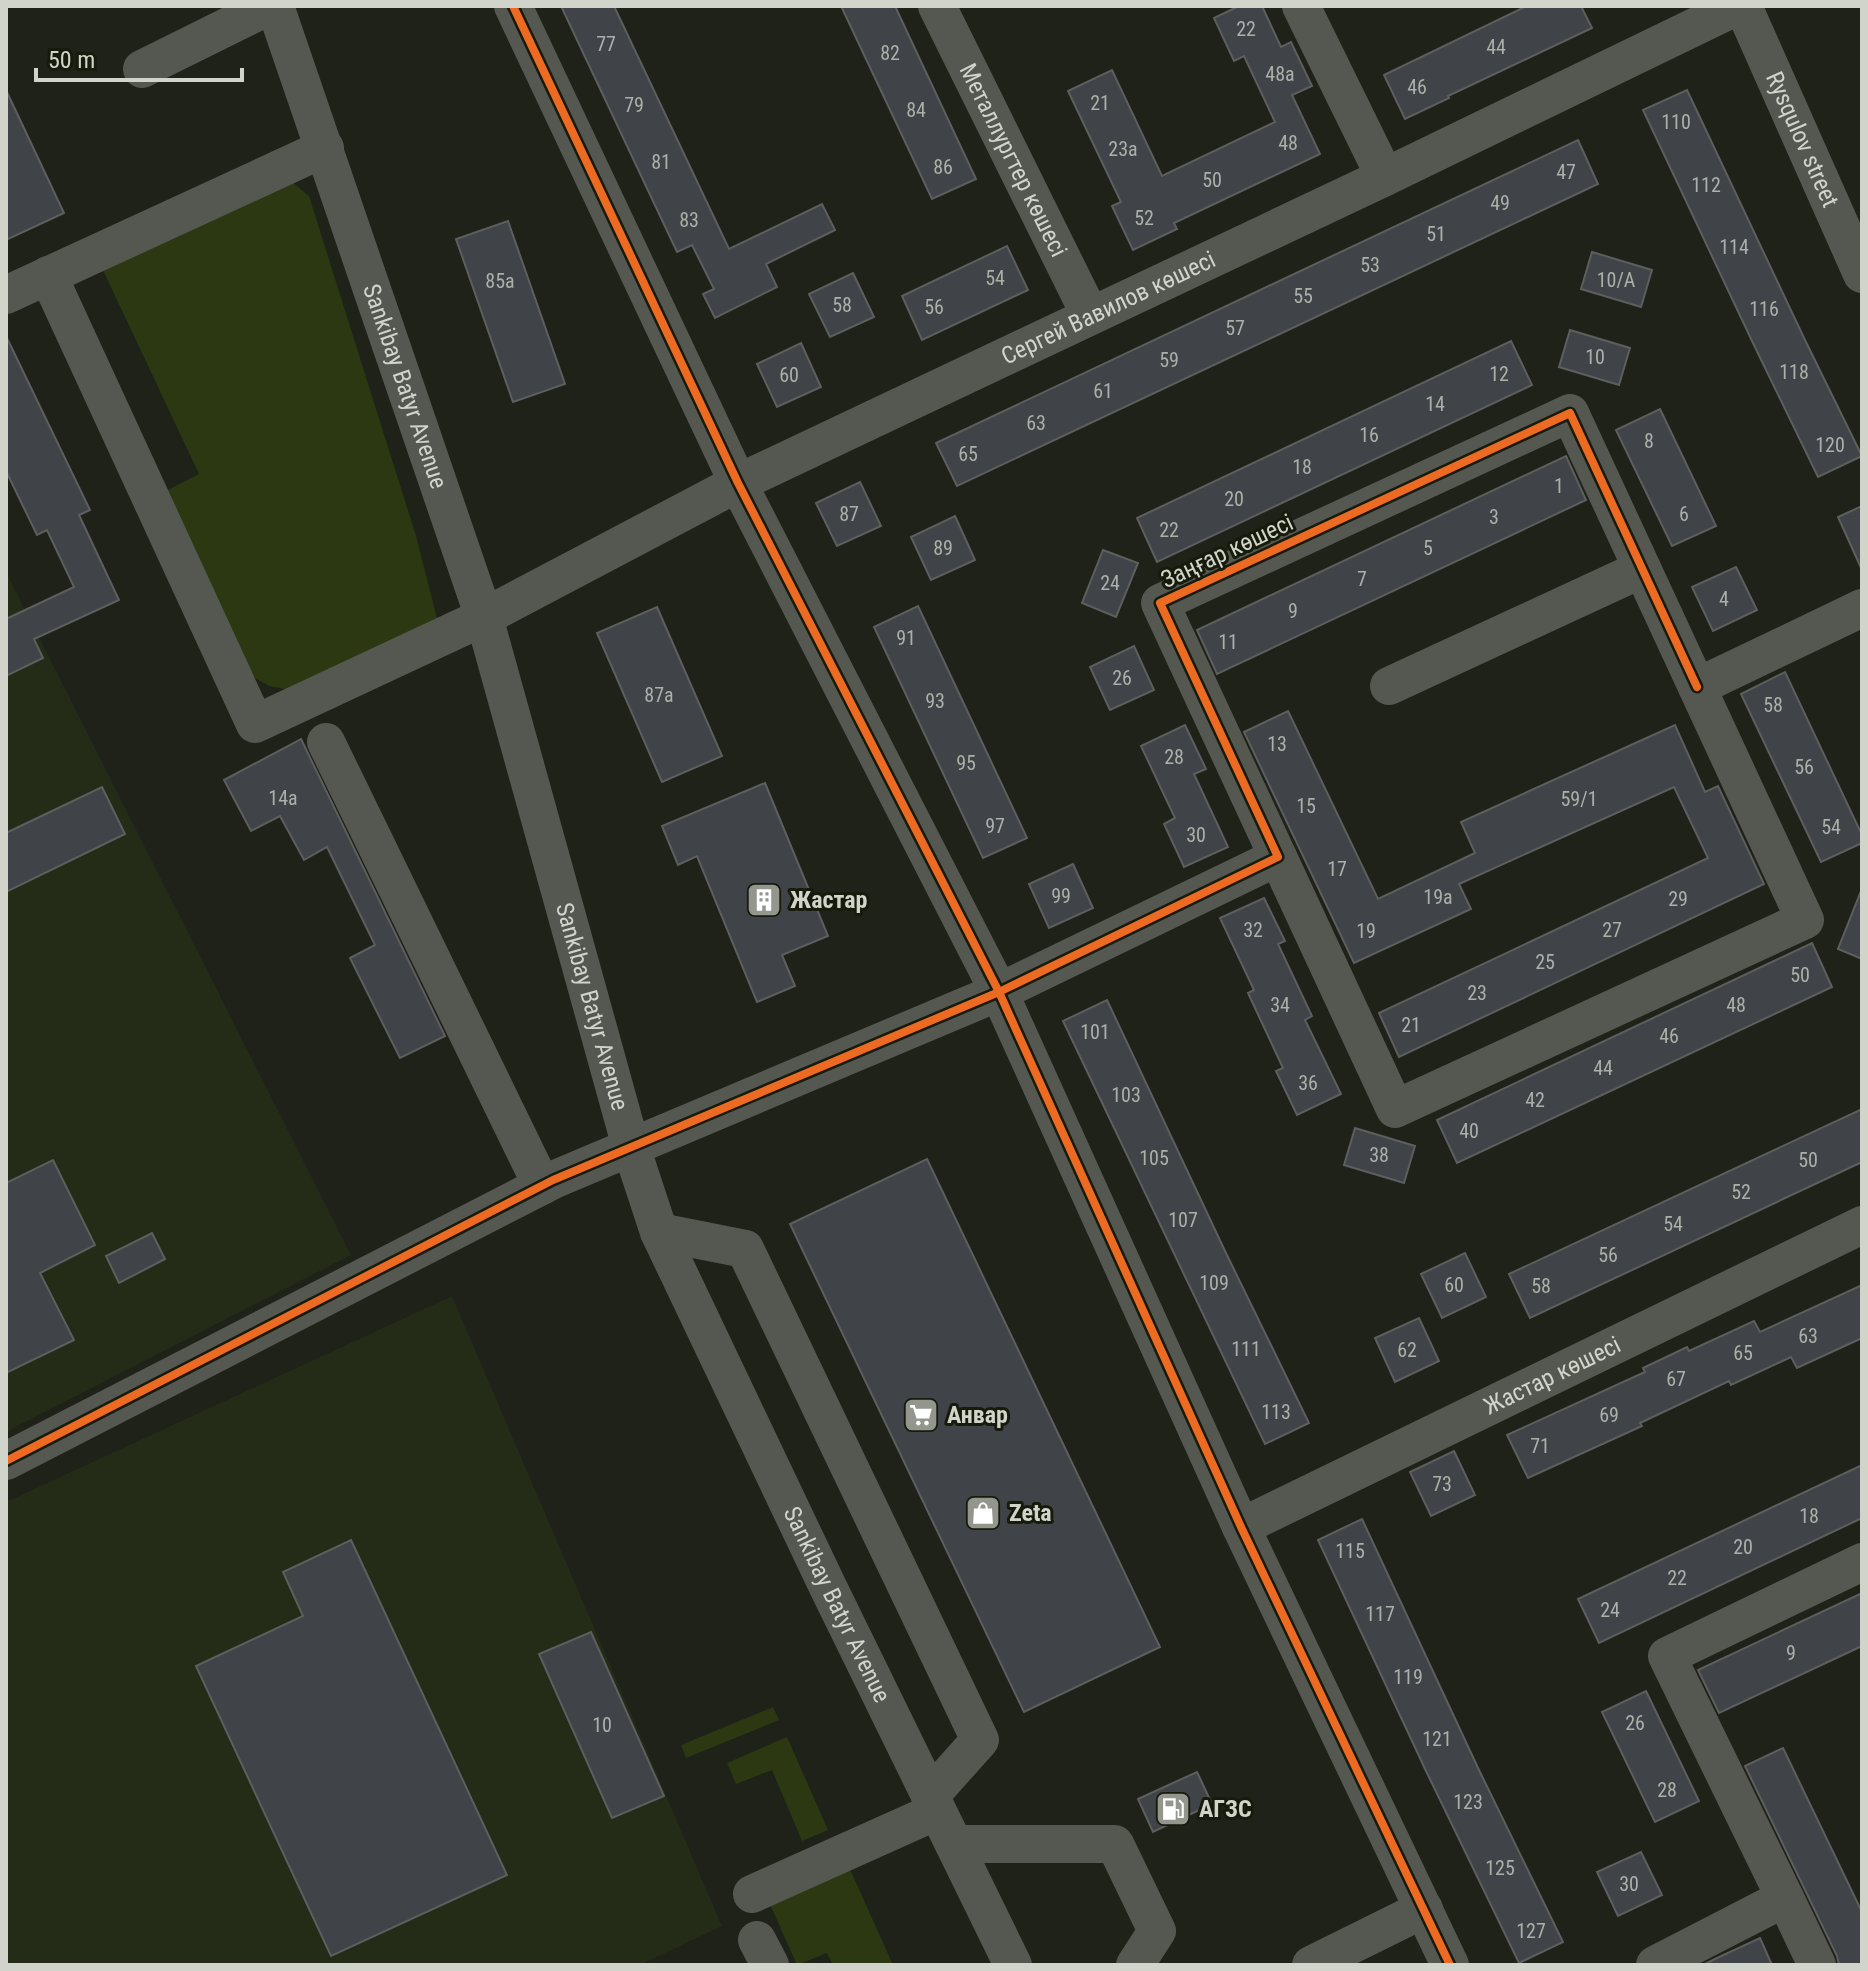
<svg xmlns="http://www.w3.org/2000/svg" width="1868" height="1971" font-family="'Roboto Condensed',sans-serif">
<style>
.built{fill:#242b16}
.green{fill:#2c3811}
.building{fill:#404347;stroke:#5d5f5e;stroke-width:2}
.lines{fill:none;stroke-linecap:round;stroke-linejoin:round}
.minor{stroke:#555851;stroke-width:38}
.cycleway-casing{stroke:#161b0c;stroke-width:13}
.cycleway{stroke:#ed6a23;stroke-width:8}
.labels{text-anchor:middle;dominant-baseline:central;stroke-width:6;stroke-linejoin:round;paint-order:stroke}
.number-label{font-size:20px;fill:#acb0a9}
.street-label{font-size:24px;fill:#d0d4ca;stroke:#161b0c}
.poi-label{font-size:24px;font-weight:bold;fill:#d0d4ca;stroke:#161b0c;text-anchor:start}
</style>
<rect width="100%" height="100%" fill="#1e2218"/>
<g class="built">
<polygon points="6,572 351,1255 6,1432"/>
<polygon points="452,1296 722,1926 640,1965 6,1965 6,1502"/>
</g>
<g class="green">
<polygon points="287,178 309,196 416,536 438,622 291,690 269,686 243,671 160,494 199,474 101,266"/>
<polygon points="773,1707 779,1720 686,1758 681,1745"/>
<polygon points="787,1737 828,1830 802,1841 772,1770 736,1784 727,1763"/>
<polygon points="849,1867 893,1965 833,1965 827,1953 797,1965 769,1902"/>
</g>
<g class="building">
<polygon points="561,6 614,6 729,249 822,204 835,230 766,264 777,287 715,318 703,294 714,289 692,245 677,252"/>
<polygon points="841,6 895,6 976,179 932,199"/>
<polygon points="1239,6 1262,6 1281,47 1291,42 1312,86 1292,95 1320,154 1174,223 1177,229 1133,250 1112,206 1121,202 1068,91 1112,70 1162,176 1275,122 1244,56 1234,61 1214,18"/>
<polygon points="1527,6 1581,6 1592,28 1448,96 1449,98 1405,119 1384,75"/>
<polygon points="6,90 64,213 6,240"/>
<polygon points="1687,90 1805,340 1862,456 1818,477 1752,341 1643,110"/>
<polygon points="1578,140 1598,184 957,486 936,443"/>
<polygon points="508,221 565,384 513,402 456,239"/>
<polygon points="1007,246 1028,290 922,340 902,296"/>
<polygon points="1592,252 1652,270 1641,307 1581,289"/>
<polygon points="853,273 874,317 830,337 809,294"/>
<polygon points="1570,330 1630,348 1619,385 1559,367"/>
<polygon points="6,336 90,510 79,515 119,600 34,639 43,658 6,676 6,619 74,587 47,530 37,535 6,471"/>
<polygon points="1511,341 1532,385 1157,562 1137,518"/>
<polygon points="801,343 821,387 777,407 757,364"/>
<polygon points="1660,409 1716,526 1672,546 1616,430"/>
<polygon points="1566,456 1586,500 1217,674 1197,630"/>
<polygon points="860,482 881,526 837,546 816,503"/>
<polygon points="1862,506 1862,570 1838,517"/>
<polygon points="955,516 975,560 931,580 911,537"/>
<polygon points="1103,550 1138,563 1116,617 1082,603"/>
<polygon points="1736,567 1757,610 1713,631 1692,587"/>
<polygon points="918,606 1027,838 983,858 874,627"/>
<polygon points="657,607 722,756 662,782 597,633"/>
<polygon points="1134,646 1154,690 1110,710 1090,667"/>
<polygon points="1785,672 1862,835 1862,843 1821,862 1741,694"/>
<polygon points="1288,711 1378,899 1475,853 1461,822 1675,725 1705,792 1718,786 1764,884 1399,1057 1379,1013 1708,858 1674,787 1459,884 1471,909 1354,963 1244,732"/>
<polygon points="1185,725 1206,769 1194,774 1228,847 1184,867 1164,824 1175,818 1141,746"/>
<polygon points="301,739 445,1036 400,1058 350,958 375,945 327,847 304,860 280,816 251,831 224,780"/>
<polygon points="765,783 828,936 782,955 795,986 757,1002 697,856 678,865 662,826"/>
<polygon points="102,787 125,834 6,892 6,833"/>
<polygon points="1073,864 1093,908 1049,928 1029,884"/>
<polygon points="1861,891 1862,891 1862,959 1838,949"/>
<polygon points="1264,898 1285,941 1278,944 1312,1016 1305,1020 1341,1094 1297,1115 1276,1071 1283,1068 1248,993 1254,990 1220,918"/>
<polygon points="1812,943 1832,987 1457,1163 1437,1120"/>
<polygon points="1107,1000 1225,1251 1309,1423 1265,1444 1063,1021"/>
<polygon points="1862,1109 1862,1162 1530,1318 1509,1274"/>
<polygon points="1355,1128 1415,1146 1404,1183 1344,1165"/>
<polygon points="927,1159 1160,1647 1024,1712 790,1224"/>
<polygon points="53,1160 95,1245 40,1273 74,1340 6,1373 6,1183"/>
<polygon points="152,1233 165,1259 119,1283 106,1256"/>
<polygon points="1465,1253 1486,1297 1442,1318 1421,1274"/>
<polygon points="1862,1285 1862,1338 1797,1368 1791,1357 1731,1385 1729,1381 1640,1423 1642,1426 1528,1478 1507,1435 1645,1372 1643,1368 1687,1347 1689,1351 1754,1321 1760,1332"/>
<polygon points="1419,1318 1439,1361 1395,1382 1375,1338"/>
<polygon points="1454,1451 1475,1495 1431,1516 1410,1472"/>
<polygon points="1862,1465 1862,1518 1599,1643 1578,1599"/>
<polygon points="1362,1519 1479,1770 1563,1942 1519,1963 1426,1771 1318,1540"/>
<polygon points="351,1540 507,1875 331,1956 196,1666 303,1616 283,1572"/>
<polygon points="1862,1593 1862,1646 1719,1713 1698,1670"/>
<polygon points="591,1632 664,1796 612,1818 539,1654"/>
<polygon points="1646,1691 1699,1801 1655,1822 1602,1712"/>
<polygon points="1783,1748 1862,1912 1862,1965 1839,1965 1837,1956 1745,1766"/>
<polygon points="1197,1772 1212,1804 1153,1832 1138,1799"/>
<polygon points="1641,1852 1662,1895 1618,1916 1597,1872"/>
<polygon points="1760,1938 1772,1965 1703,1965 1717,1958"/>
</g>
<g class="lines">
<g class="minor">
<path id="s1" d="M275,6l209,611 147,530 28,85 168,353 186,380"/>
<polyline points="513,6 738,483 999,992 1241,1527 1450,1965"/>
<path id="s2" d="M937,6l153,309"/>
<polyline points="1301,6 1385,177"/>
<path id="s3" d="M1743,6l119,268"/>
<polyline points="142,69 269,6"/>
<path id="s4" d="M48,275l207,449 229,-107 254,-134 647,-306 353,-171"/>
<polyline points="6,295 325,148"/>
<polyline points="1389,686 1642,569"/>
<polyline points="326,742 542,1186"/>
<polyline points="1278,857 1395,1109 1805,920 1697,687 1862,608"/>
<polyline points="659,1232 745,1249 980,1740 930,1796"/>
<polyline points="6,1461 553,1180 999,992 1278,857 1160,603 1570,413 1697,687"/>
<path id="s5" d="M1241,1527l621,-302"/>
<polyline points="954,1844 1115,1844 1157,1931 1135,1965"/>
<polyline points="752,1894 937,1811"/>
<polyline points="1785,1898 1817,1965"/>
<polyline points="757,1940 770,1965"/>
<polyline points="1311,1965 1424,1909"/>
<polyline points="1655,1965 1785,1898 1667,1656 1862,1562"/>
</g>
<g class="cycleway-casing">
<g id="cycleway">
<polyline points="513,6 738,483 999,992 1241,1527 1450,1965"/>
<polyline points="6,1461 553,1180 999,992 1278,857 1160,603 1570,413 1697,687"/>
</g>
</g>
<use href="#cycleway" class="cycleway"/>
</g>
<defs>
<g id="building-square" transform="scale(1.8)"><rect x="-9" y="-9" width="18" height="18" rx="4" fill="#92968c" stroke="#161b0c"/><path d="M-4-6H4V6H1V3H-1V6H-4ZM-2.5-4.3h1.7v1.8h-1.7ZM.8-4.3h1.7v1.8H.8ZM-2.5-1h1.7V.8h-1.7ZM.8-1h1.7V.8H.8Z" fill="#fff"/></g>
<g id="supermarket-square" transform="scale(1.8)"><rect x="-9" y="-9" width="18" height="18" rx="4" fill="#92968c" stroke="#161b0c"/><path d="M-6-5.5h2.5l.6 2H6L4.5 2H-2.5L-4.4-4H-6ZM-1.5 3.2a1.3 1.3 0 1 0 .1 0ZM3 3.2a1.3 1.3 0 1 0 .1 0Z" fill="#fff"/></g>
<g id="shop-square" transform="scale(1.8)"><rect x="-9" y="-9" width="18" height="18" rx="4" fill="#92968c" stroke="#161b0c"/><path d="M-5-2.5h2.3a2.7 3.5 0 0 1 5.4 0H5L5.5 6h-11ZM-1.5-2.5h3a1.5 2.3 0 0 0-3 0Z" fill="#fff"/></g>
<g id="fuel-square" transform="scale(1.8)"><rect x="-9" y="-9" width="18" height="18" rx="4" fill="#92968c" stroke="#161b0c"/><path d="M-5.5-6h7V0h2V4h1.3V-2.5L3-4.5l.8-.8L6-3V5H2.5V1h-1V6h-7ZM-4.2-4.7v3.2H.2V-4.7Z" fill="#fff"/></g>
</defs>
<g fill-rule="evenodd">
<use href="#building-square" x="764" y="900"/>
<use href="#supermarket-square" x="921" y="1415"/>
<use href="#shop-square" x="983" y="1513"/>
<use href="#fuel-square" x="1173" y="1809"/>
</g>
<g class="labels">
<g class="number-label">
<text x="1246" y="29">22</text>
<text x="606" y="44">77</text>
<text x="1496" y="47">44</text>
<text x="890" y="53">82</text>
<text x="1280" y="74">48а</text>
<text x="1417" y="87">46</text>
<text x="1100" y="103">21</text>
<text x="634" y="105">79</text>
<text x="916" y="110">84</text>
<text x="1676" y="122">110</text>
<text x="1288" y="143">48</text>
<text x="1123" y="149">23а</text>
<text x="661" y="162">81</text>
<text x="943" y="167">86</text>
<text x="1566" y="172">47</text>
<text x="1212" y="180">50</text>
<text x="1706" y="185">112</text>
<text x="1500" y="203">49</text>
<text x="1144" y="218">52</text>
<text x="689" y="220">83</text>
<text x="1436" y="234">51</text>
<text x="1734" y="247">114</text>
<text x="1370" y="265">53</text>
<text x="995" y="278">54</text>
<text x="1616" y="280">10/А</text>
<text x="500" y="281">85а</text>
<text x="1303" y="296">55</text>
<text x="842" y="305">58</text>
<text x="934" y="307">56</text>
<text x="1764" y="309">116</text>
<text x="1235" y="328">57</text>
<text x="1595" y="357">10</text>
<text x="1169" y="360">59</text>
<text x="1794" y="372">118</text>
<text x="1499" y="374">12</text>
<text x="789" y="375">60</text>
<text x="1103" y="391">61</text>
<text x="1435" y="404">14</text>
<text x="1036" y="423">63</text>
<text x="1369" y="435">16</text>
<text x="1649" y="441">8</text>
<text x="1830" y="445">120</text>
<text x="968" y="454">65</text>
<text x="1302" y="467">18</text>
<text x="1559" y="486">1</text>
<text x="1234" y="499">20</text>
<text x="849" y="514">87</text>
<text x="1684" y="514">6</text>
<text x="1494" y="517">3</text>
<text x="1169" y="530">22</text>
<text x="943" y="548">89</text>
<text x="1428" y="548">5</text>
<text x="1362" y="579">7</text>
<text x="1110" y="583">24</text>
<text x="1724" y="599">4</text>
<text x="1293" y="611">9</text>
<text x="906" y="638">91</text>
<text x="1228" y="642">11</text>
<text x="1122" y="678">26</text>
<text x="659" y="695">87а</text>
<text x="935" y="701">93</text>
<text x="1773" y="705">58</text>
<text x="1277" y="744">13</text>
<text x="1174" y="757">28</text>
<text x="966" y="763">95</text>
<text x="1804" y="767">56</text>
<text x="283" y="798">14а</text>
<text x="1579" y="799">59/1</text>
<text x="1306" y="806">15</text>
<text x="995" y="826">97</text>
<text x="1831" y="827">54</text>
<text x="1196" y="835">30</text>
<text x="1337" y="869">17</text>
<text x="1061" y="896">99</text>
<text x="1438" y="897">19а</text>
<text x="1678" y="899">29</text>
<text x="1253" y="930">32</text>
<text x="1612" y="930">27</text>
<text x="1366" y="931">19</text>
<text x="1545" y="962">25</text>
<text x="1800" y="975">50</text>
<text x="1477" y="993">23</text>
<text x="1280" y="1005">34</text>
<text x="1736" y="1005">48</text>
<text x="1411" y="1025">21</text>
<text x="1095" y="1032">101</text>
<text x="1669" y="1036">46</text>
<text x="1603" y="1068">44</text>
<text x="1308" y="1083">36</text>
<text x="1126" y="1095">103</text>
<text x="1535" y="1100">42</text>
<text x="1469" y="1131">40</text>
<text x="1379" y="1155">38</text>
<text x="1154" y="1158">105</text>
<text x="1808" y="1160">50</text>
<text x="1741" y="1192">52</text>
<text x="1183" y="1220">107</text>
<text x="1673" y="1224">54</text>
<text x="1608" y="1255">56</text>
<text x="1214" y="1283">109</text>
<text x="1454" y="1285">60</text>
<text x="1541" y="1286">58</text>
<text x="1808" y="1336">63</text>
<text x="1246" y="1349">111</text>
<text x="1407" y="1350">62</text>
<text x="1743" y="1353">65</text>
<text x="1676" y="1379">67</text>
<text x="1276" y="1412">113</text>
<text x="1609" y="1415">69</text>
<text x="1540" y="1446">71</text>
<text x="1442" y="1484">73</text>
<text x="1809" y="1516">18</text>
<text x="1743" y="1547">20</text>
<text x="1350" y="1551">115</text>
<text x="1677" y="1578">22</text>
<text x="1610" y="1610">24</text>
<text x="1380" y="1614">117</text>
<text x="1791" y="1653">9</text>
<text x="1408" y="1677">119</text>
<text x="1635" y="1723">26</text>
<text x="602" y="1725">10</text>
<text x="1437" y="1739">121</text>
<text x="1667" y="1790">28</text>
<text x="1468" y="1802">123</text>
<text x="1500" y="1868">125</text>
<text x="1629" y="1884">30</text>
<text x="1531" y="1931">127</text>
</g>
<g class="street-label">
<text stroke="none"><textPath href="#s3" startOffset="146">Rysqulov street</textPath></text>
<text stroke="none"><textPath href="#s2" startOffset="172">Металлургтер көшесі</textPath></text>
<text stroke="none"><textPath href="#s4" startOffset="1444">Сергей Вавилов көшесі</textPath></text>
<text stroke="none"><textPath href="#s1" startOffset="402">Sankibay Batyr Avenue</textPath></text>
<text transform="translate(1227 551) rotate(-25)">Заңғар көшесі</text>
<text stroke="none"><textPath href="#s1" startOffset="1050">Sankibay Batyr Avenue</textPath></text>
<text stroke="none"><textPath href="#s5" startOffset="346">Жастар көшесі</textPath></text>
<text stroke="none"><textPath href="#s1" startOffset="1698">Sankibay Batyr Avenue</textPath></text>
</g>
<g class="poi-label">
<text x="790" y="900">Жастар</text>
<text x="947" y="1415">Анвар</text>
<text x="1009" y="1513">Zeta</text>
<text x="1199" y="1809">АГЗС</text>
</g>
</g>
<rect width="1868" height="1971" fill="none" stroke="#d0d4ca" stroke-width="16"/>
<path d="M36 68v12h206v-12" fill="none" stroke="#d0d4ca" stroke-width="4"/>
<text x="48" y="68" font-size="24" fill="#d0d4ca" stroke="#161b0c" stroke-width="6" paint-order="stroke">50 m</text>
</svg>
